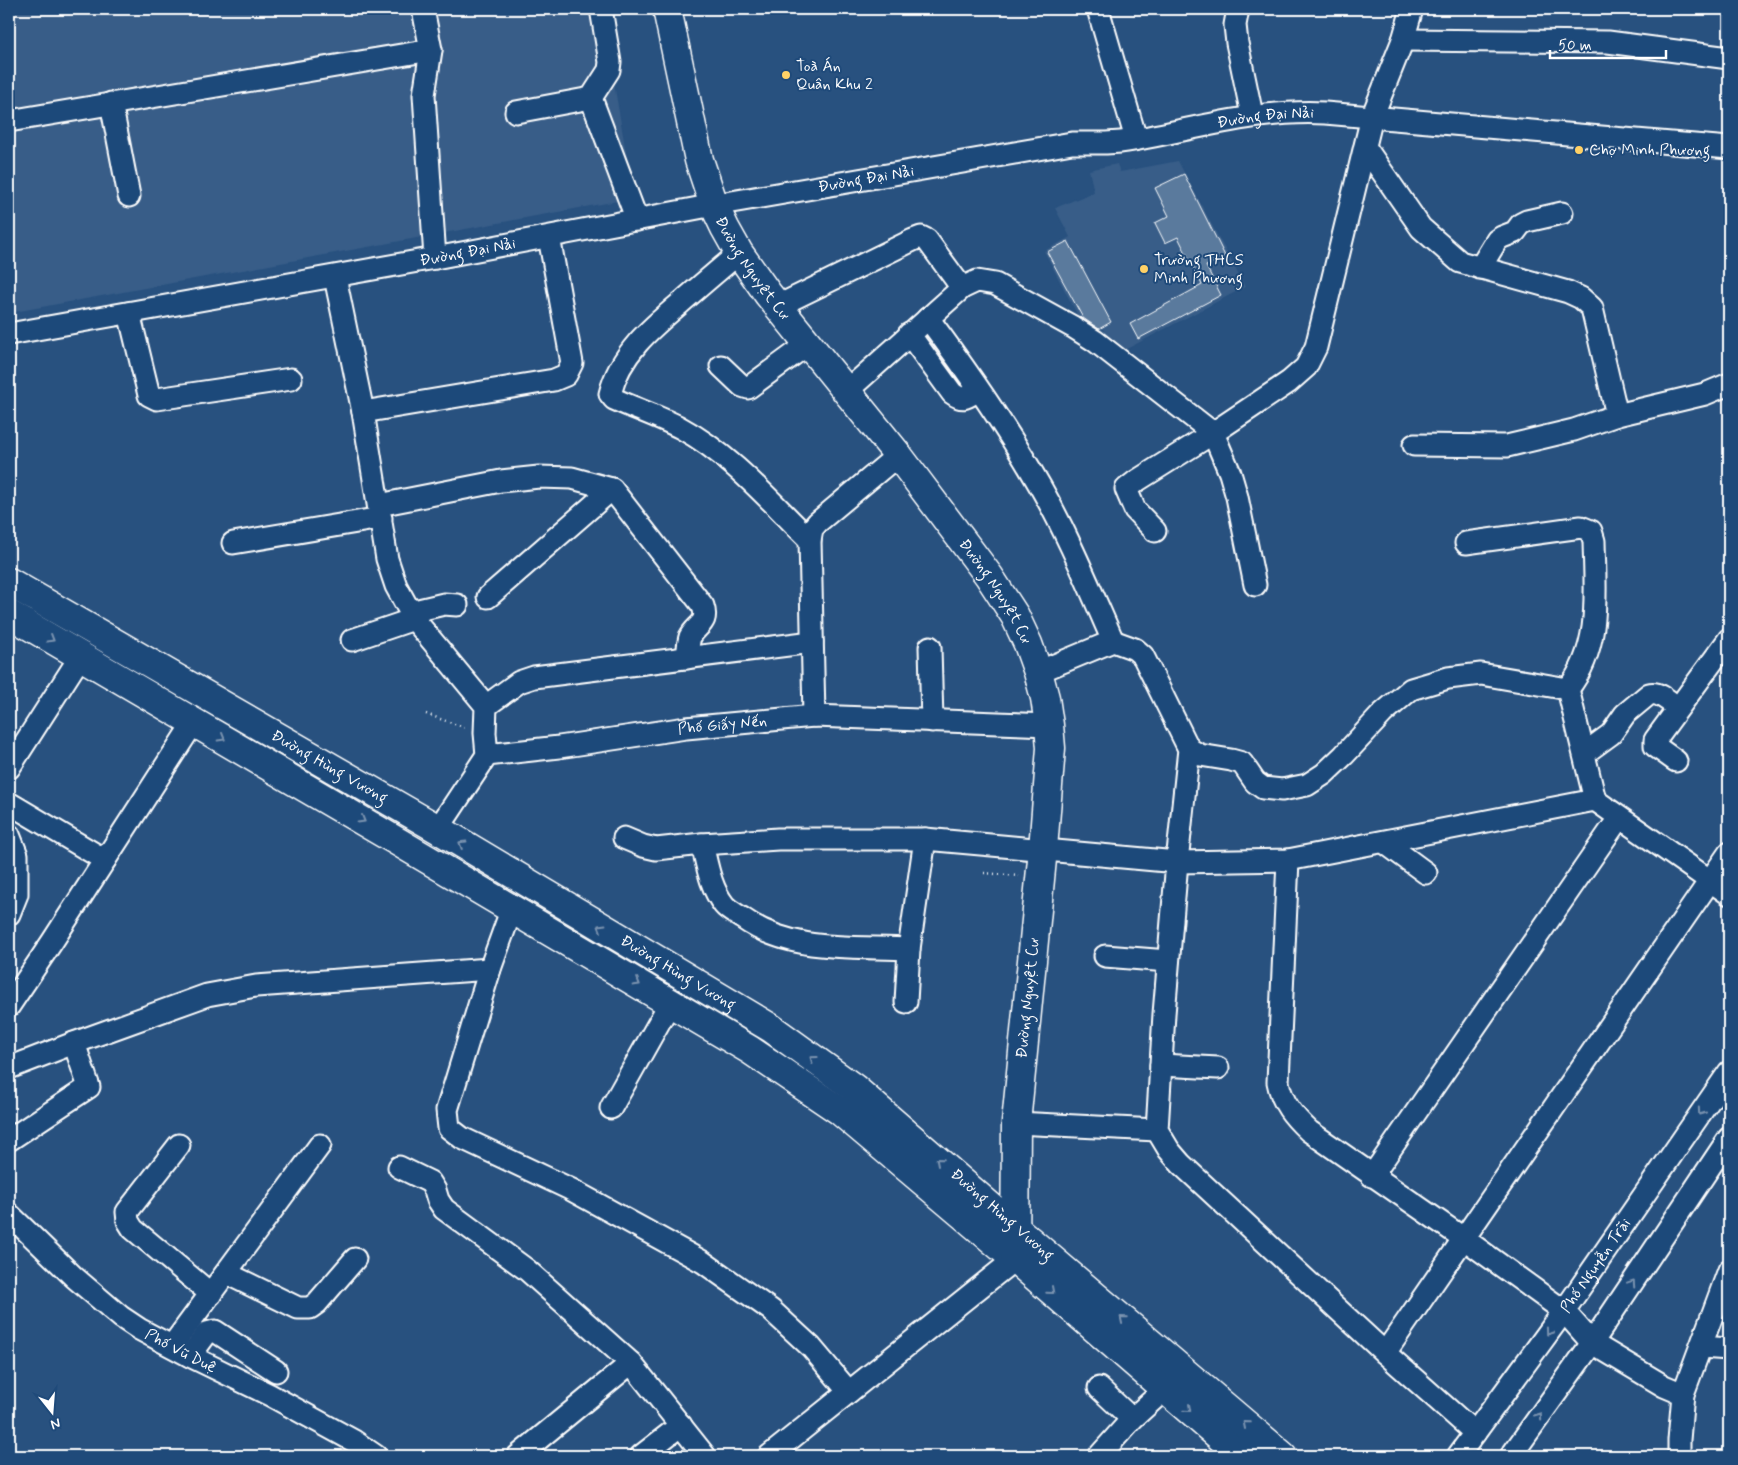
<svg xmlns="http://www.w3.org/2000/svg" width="1738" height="1465" font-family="Mynerve,sans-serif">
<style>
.built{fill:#375d88}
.building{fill:#5a7a9d;stroke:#fff}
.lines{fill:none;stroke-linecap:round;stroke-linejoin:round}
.minor-casing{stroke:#fff;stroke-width:25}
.major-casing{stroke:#fff;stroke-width:31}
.highway-casing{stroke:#fff;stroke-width:31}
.path{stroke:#fff;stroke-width:2.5;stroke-dasharray:1 4;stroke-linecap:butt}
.minor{stroke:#1f4a7a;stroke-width:21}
.major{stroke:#1f4a7a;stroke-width:28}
.highway{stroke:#1f4a7a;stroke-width:28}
.oneway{stroke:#7992af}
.poi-dot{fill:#ffd166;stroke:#1f4a7a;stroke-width:2}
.labels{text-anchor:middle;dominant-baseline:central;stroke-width:4;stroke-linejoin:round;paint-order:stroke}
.poi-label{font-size:16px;fill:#fff;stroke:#1f4a7a;text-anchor:start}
.street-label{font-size:16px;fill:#fff;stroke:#1f4a7a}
</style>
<rect width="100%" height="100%" fill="#28517f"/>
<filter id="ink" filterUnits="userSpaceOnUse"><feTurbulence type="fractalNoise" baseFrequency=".02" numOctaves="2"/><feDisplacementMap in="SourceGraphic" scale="10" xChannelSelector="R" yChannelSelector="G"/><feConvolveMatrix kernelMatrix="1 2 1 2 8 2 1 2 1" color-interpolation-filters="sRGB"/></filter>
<g filter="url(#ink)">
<g class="built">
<polygon points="9,9 601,9 634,198 9,313"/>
<polygon points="1178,161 1245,287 1117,354 1103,329 1089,337 1044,251 1070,237 1055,208 1094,192 1089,170 1117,164 1120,172"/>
</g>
<g class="building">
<polygon points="1184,174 1225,256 1206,266 1221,295 1138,339 1130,324 1202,285 1178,237 1165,243 1155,223 1169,216 1155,188"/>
<polygon points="1068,241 1111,322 1099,329 1083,318 1047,252"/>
</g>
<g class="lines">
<g class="minor-casing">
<g id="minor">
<polyline points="423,9 431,50 424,95 435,258"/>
<polyline points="1098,9 1136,139"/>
<polyline points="1238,9 1235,25 1237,43 1252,115"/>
<polyline points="1403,40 1608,42 1729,58"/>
<polyline points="591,98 637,220"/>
<polyline points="111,103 129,196"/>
<polyline points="516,112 591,98 609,70 610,62 601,9"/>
<polyline points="9,121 431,50"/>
<polyline points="1365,147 1421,228 1460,262 1568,292 1581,298 1592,308 1617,415"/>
<path d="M739,253c-19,16 -38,32 -56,48 -31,26 -63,52 -73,93l4,5c22,10 46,18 67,29 50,27 89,73 129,112"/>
<polyline points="1480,268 1497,240 1502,237 1515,232 1521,224 1527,221 1562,213"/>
<polyline points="335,277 363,412 387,559 396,586 414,619 486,706 485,733 487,755"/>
<polyline points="778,306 913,240 921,237 927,240 962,288"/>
<polyline points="129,313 149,395 157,399 291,379"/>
<path d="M928,318c40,54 79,110 112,168 28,49 50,103 73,155"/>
<path id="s1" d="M9,334l426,-76 279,-53 358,-62h34l15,-1c68,-11 135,-33 204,-29l404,35"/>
<path d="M909,334l43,59c12,9 15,4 26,-3"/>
<polyline points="721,366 742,386 748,388 808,344"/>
<polyline points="847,391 962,288 977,281 995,284 1073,327 1095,341 1213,433 1230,473 1237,497 1255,585"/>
<polyline points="363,412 554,380 566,375 572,363 549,237"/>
<polyline points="1414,445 1507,446 1574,430 1617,415 1705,394 1729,384"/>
<path d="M379,505l122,-24 38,-4 33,1 40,11 91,117c6,18 -6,18 -13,31 -2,6 -2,14 -3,21"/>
<polyline points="1155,531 1135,510 1126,489 1135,482 1213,433 1289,382 1306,367 1316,347 1372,117 1403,40 1412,9"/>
<polyline points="233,543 381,518"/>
<path d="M1466,543l115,-16 10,4 3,10c1,51 8,105 -26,148"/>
<polyline points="488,597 612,489"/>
<polyline points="410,612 444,604 457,605"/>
<polyline points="352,640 414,619"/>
<polyline points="930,647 932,721"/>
<polyline points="1038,672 1113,641 1135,649 1143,656 1189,749 1177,862 1164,1014 1157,1130 1169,1150 1181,1164 1385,1353 1475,1433"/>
<polyline points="1568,689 1595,800"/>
<polyline points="486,706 519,682 534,677 812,642"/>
<polyline points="814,716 810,540 812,529 818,522 898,455"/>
<polyline points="1189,749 1200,755 1231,760 1242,763 1255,782 1263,788 1282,790 1307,785 1324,774 1344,755 1383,713 1411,689 1448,678 1481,674 1568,689"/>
<path d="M1585,753l26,-19 14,-20 24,-20c10,-3 21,8 29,14"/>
<polyline points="1676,761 1655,746 1655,740 1729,639"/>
<polyline points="9,768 80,657"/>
<polyline points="9,803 105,860"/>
<path id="s2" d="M438,829l49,-74 72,-8 127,-19 128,-12 235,9"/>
<polyline points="9,835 17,855 17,894 9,914"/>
<polyline points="624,838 643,846 656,849 702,844 778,839 925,839 1177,862 1288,860 1595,800 1729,894"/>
<polyline points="1384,842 1426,873"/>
<path d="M702,844c5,20 8,43 22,61 4,5 12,9 18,13 48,35 111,28 167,31l16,-110"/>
<path d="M1288,860l-10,222c4,21 15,34 31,49l154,107 101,73 28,32 72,43 19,8"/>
<polyline points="512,908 490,969 447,1110 449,1128 462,1138 570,1189 703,1262 771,1310 811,1347 849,1392"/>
<polyline points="1105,956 1168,961"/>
<polyline points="906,1002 909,949"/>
<polyline points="9,1006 52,942 194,722"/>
<polyline points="1161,1065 1218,1068"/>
<polyline points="9,1068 74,1043 207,995 256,986 490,969"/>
<polyline points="611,1108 670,1003"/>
<polyline points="1016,1123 1157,1130"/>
<polyline points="9,1140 89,1087 74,1043"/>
<polyline points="179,1145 127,1212 128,1221 133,1229 211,1294"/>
<polyline points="399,1167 430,1182 435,1190 438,1200 444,1209 527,1270 631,1363 705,1456"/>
<polyline points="1372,1176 1619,818"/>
<path id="s3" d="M9,1214l65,63 47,40 18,12 51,27 80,39 84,46 22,15"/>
<polyline points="226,1273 298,1308 310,1308 317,1303 355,1259"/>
<polyline points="172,1346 320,1145"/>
<polyline points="1701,1347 1729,1349"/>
<polyline points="1385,1353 1729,853"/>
<polyline points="190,1356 207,1333 215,1331 276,1371"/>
<polyline points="1099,1388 1132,1419"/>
<polyline points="518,1456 631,1363"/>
<polyline points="641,1456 681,1425"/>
<polyline points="769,1456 1015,1259"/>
<polyline points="1099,1456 1132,1419 1165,1389"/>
<path id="s4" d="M1458,1456l106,-145 165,-239"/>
<polyline points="1511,1456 1592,1343 1729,1138"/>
<polyline points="1679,1456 1679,1440 1683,1394 1729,1270"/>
</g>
</g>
<g class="major-casing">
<g id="major">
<path id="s5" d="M9,582l429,247 333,199 83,60 161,140"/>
<polyline points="9,614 400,843 750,1050 840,1111 1015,1259"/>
</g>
</g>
<g class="highway-casing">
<g id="highway">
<path id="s6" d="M667,9l32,151 15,45 11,23 14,25 29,41 130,161 91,121 26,40 13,28 10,28 7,26 4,27 2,23 -8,101 -27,274 -1,136 227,197"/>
<polyline points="1015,1228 1283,1456"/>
</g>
</g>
<g class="path">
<polyline points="426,714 466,728"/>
<polyline points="984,873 1019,876"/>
</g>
<use href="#minor" class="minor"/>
<use href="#major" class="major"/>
<use href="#highway" class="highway"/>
</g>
<defs><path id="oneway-chevron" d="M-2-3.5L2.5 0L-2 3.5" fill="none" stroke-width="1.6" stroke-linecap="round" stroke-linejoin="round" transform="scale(1.25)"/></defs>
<g class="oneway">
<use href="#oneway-chevron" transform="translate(51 639) rotate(31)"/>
<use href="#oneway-chevron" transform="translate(222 738) rotate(30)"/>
<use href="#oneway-chevron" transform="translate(362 820) rotate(30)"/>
<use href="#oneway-chevron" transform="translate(462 844) rotate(-148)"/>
<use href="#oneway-chevron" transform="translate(601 927) rotate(-149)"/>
<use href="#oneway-chevron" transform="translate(637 983) rotate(31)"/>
<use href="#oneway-chevron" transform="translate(813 1059) rotate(-144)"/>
<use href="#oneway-chevron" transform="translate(1701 1112) rotate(125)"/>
<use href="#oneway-chevron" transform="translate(939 1161) rotate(-139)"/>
<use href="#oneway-chevron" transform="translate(1632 1283) rotate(-56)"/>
<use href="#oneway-chevron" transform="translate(1051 1291) rotate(41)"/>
<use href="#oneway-chevron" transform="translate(1123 1319) rotate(-140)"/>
<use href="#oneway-chevron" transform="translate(1549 1332) rotate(126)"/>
<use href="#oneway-chevron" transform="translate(1188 1409) rotate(41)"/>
<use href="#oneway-chevron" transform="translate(1539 1416) rotate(-55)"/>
<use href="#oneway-chevron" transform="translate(1246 1424) rotate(-139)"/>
</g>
</g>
<g class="poi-dot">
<circle cx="786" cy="75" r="5"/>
<circle cx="1579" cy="150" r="5"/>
<circle cx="1144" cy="269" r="5"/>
</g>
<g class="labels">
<g class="poi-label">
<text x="796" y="66">Toà Án<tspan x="796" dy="18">Quân Khu 2</tspan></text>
<text x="1589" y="150">Chợ Minh Phương</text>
<text x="1154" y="260">Trường THCS<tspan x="1154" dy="18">Minh Phương</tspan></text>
</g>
<g class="street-label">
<text stroke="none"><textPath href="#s1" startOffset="1276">Đường Đại Nải</textPath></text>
<text stroke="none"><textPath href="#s1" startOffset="871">Đường Đại Nải</textPath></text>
<text stroke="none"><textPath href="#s1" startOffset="466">Đường Đại Nải</textPath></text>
<text stroke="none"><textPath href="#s6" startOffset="276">Đường Nguyệt Cư</textPath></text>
<text stroke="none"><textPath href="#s6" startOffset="681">Đường Nguyệt Cư</textPath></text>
<text stroke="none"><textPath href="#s2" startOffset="326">Phố Giấy Nến</textPath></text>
<text stroke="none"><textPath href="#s5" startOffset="370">Đường Hùng Vương</textPath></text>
<text stroke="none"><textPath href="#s5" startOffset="775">Đường Hùng Vương</textPath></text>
<text transform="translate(1028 998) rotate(-84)">Đường Nguyệt Cư</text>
<text transform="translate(1002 1215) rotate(41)">Đường Hùng Vương</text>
<text stroke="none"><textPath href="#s4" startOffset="235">Phố Nguyễn Trãi</textPath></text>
<text stroke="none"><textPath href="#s3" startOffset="221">Phố Vũ Duệ</textPath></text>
</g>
</g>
<rect width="1738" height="1465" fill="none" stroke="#1f4a7a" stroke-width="30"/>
<rect x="15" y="15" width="1708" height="1435" fill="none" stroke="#fff" stroke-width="2" filter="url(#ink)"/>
<g transform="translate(52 1412) rotate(163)" stroke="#1f4a7a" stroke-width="4" paint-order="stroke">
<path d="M0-4L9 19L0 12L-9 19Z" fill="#ffffff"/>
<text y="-8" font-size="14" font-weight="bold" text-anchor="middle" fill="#ffffff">N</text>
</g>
<path d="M1550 50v8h116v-8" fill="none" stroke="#ffffff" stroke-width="2.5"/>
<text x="1558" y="50" font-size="15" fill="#ffffff" stroke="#1f4a7a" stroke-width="4" paint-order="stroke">50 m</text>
</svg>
